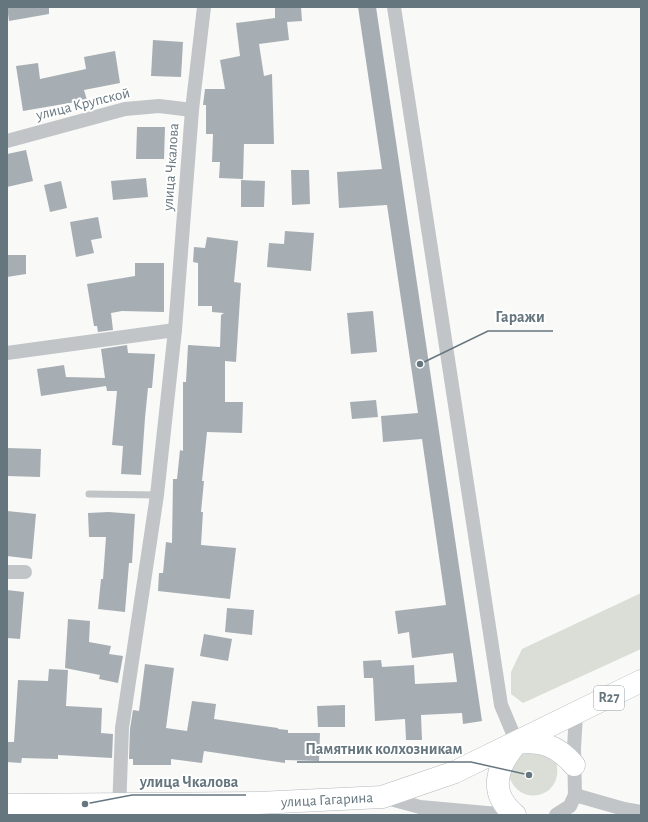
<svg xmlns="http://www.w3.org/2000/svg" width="648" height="822" font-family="'Alegreya Sans',sans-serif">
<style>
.green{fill:#daded7}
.building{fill:#a6aeb4}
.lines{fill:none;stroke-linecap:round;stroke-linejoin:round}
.primary-casing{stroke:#b4b9bc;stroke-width:23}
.service{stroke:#c1c5c8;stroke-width:7}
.minor{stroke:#c1c5c8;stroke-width:14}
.primary{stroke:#fff;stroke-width:22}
.labels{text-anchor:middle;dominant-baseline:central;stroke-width:4;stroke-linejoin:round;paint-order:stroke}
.shield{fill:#fff;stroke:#949fa5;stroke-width:1}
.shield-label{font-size:14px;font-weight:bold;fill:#66767f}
.street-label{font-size:15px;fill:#66767f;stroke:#fff}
.leader{fill:none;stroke:#66767f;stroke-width:1.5}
.callout-dot{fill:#66767f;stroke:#fff;stroke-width:1.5}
.callout-label{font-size:16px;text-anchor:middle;font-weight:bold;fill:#66767f;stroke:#fff;stroke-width:4;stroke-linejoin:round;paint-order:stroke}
</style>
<rect width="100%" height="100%" fill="#f9f9f7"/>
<g class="green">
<polygon points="641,593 641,649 523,703 511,694 511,672 522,649"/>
<path d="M528,746l28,15c10,38 -40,49 -48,11z"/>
</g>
<g class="building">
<polygon points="7,7 49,7 49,14 9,21"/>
<polygon points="275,7 301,7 302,21 287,22 289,40 259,44 264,76 272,74 274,144 244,144 243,179 219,178 220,162 212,162 213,134 206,134 206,105 203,105 205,89 225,89 220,60 240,56 236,23 275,18"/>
<polygon points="358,7 376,7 482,721 463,724 462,713 421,715 422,740 406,740 405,719 375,721 373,678 364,678 363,661 381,660 382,667 414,665 415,684 457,682 453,653 412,658 409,632 398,634 395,611 446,605 422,439 383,442 381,416 418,413 387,205 339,208 337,172 382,169"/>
<polygon points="153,40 183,42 181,77 151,76"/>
<polygon points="115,51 120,83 84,90 87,100 23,111 16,66 38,63 40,79 86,69 84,57"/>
<polygon points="137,127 165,127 164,159 136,159"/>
<polygon points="26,150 33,181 7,187 7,154"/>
<polygon points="291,170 309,170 310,204 292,205"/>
<polygon points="146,178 148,197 113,200 111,181"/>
<polygon points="241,180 265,181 264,207 241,207"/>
<polygon points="61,181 67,208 50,212 44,185"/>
<polygon points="98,217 102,238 91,240 94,253 76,257 70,222"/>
<polygon points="285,231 314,233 311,271 267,267 269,243 284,244"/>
<polygon points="207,237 238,241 234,282 241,283 236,362 225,361 225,402 243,402 242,433 207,432 202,481 204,481 201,512 203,512 201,545 236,548 230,599 158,591 159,573 163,573 166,542 172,543 173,479 177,479 180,450 183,451 183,382 186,382 188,345 220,347 221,315 224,313 212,312 212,306 198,306 198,263 193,262 194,247 205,248"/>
<polygon points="7,255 26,255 26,274 7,277"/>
<polygon points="135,263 164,263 164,312 122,311 111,313 113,330 98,332 97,326 94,326 87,284 135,276"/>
<polygon points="373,311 377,352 351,354 347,313"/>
<polygon points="127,345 128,353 155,354 152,388 148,388 145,418 141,475 121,474 123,446 112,445 117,391 107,391 106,386 41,396 37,369 64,365 66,377 105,378 101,349"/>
<polygon points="376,400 378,417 352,419 350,402"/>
<polygon points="7,448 41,449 40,477 7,476"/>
<polygon points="7,511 36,514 32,559 7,556"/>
<polygon points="109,512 135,514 132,563 129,563 125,612 98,609 101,579 103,579 106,537 89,537 88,513"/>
<polygon points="7,590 24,592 20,639 7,638"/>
<polygon points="227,608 254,610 252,635 225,632"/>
<polygon points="68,619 90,621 89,642 111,646 109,654 123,656 118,683 99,679 100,675 65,668"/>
<polygon points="204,634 232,639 228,661 200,656"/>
<polygon points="145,664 174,668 166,728 187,731 192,701 216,704 214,719 278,728 278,729 288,730 288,733 320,733 319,761 285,760 285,763 204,751 202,763 171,759 171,765 133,765 133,759 129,759 130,729 133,710 139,711"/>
<polygon points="49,669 68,670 66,706 102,708 101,733 113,734 112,758 58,755 58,759 22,758 21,763 7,762 8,742 14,742 18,680 48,681"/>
<polygon points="345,705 345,727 318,727 317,706"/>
</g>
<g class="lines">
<g class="primary-casing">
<g id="primary">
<polyline points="7,805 258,803 382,797 455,772 641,681"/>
<path d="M515,815c-27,-22 -19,-48 2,-72 24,-3 41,3 57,22"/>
</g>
</g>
<polyline class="service" points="89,494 157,495"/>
<g class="minor">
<polyline points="394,7 501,705 517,743"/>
<polyline points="7,141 125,109 159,106 192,110"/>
<polyline points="7,353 175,330"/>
<polyline points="7,572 25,572"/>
<polyline points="575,795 624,809 641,812"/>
<polyline points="383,797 420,807 510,815"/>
<polyline points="119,811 122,728 157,495 175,330 192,110 204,7"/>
<polyline points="556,815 570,806 575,795 574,748 576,714"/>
</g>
<use href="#primary" class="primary"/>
</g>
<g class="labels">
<rect class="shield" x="594" y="686" width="30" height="24" rx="3"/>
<g class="shield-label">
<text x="609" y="698">R27</text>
</g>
<g class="street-label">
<text transform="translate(83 104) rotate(-14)">улица Крупской</text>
<text transform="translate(171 167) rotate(-86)">улица Чкалова</text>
<text transform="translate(327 800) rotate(-3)">улица Гагарина</text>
</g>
</g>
<path class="leader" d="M420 364L488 331H553M529 775L471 762H297M85 804L132 795H246"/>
<g class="callout-dot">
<circle cx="420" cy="364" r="4"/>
<circle cx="529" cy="775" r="4"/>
<circle cx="85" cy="804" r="4"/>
</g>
<g class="callout-label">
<text x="520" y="322">Гаражи</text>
<text x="384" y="754">Памятник колхозникам</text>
<text x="189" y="787">улица Чкалова</text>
</g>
<rect width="648" height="822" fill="none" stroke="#66767f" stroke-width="16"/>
</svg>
